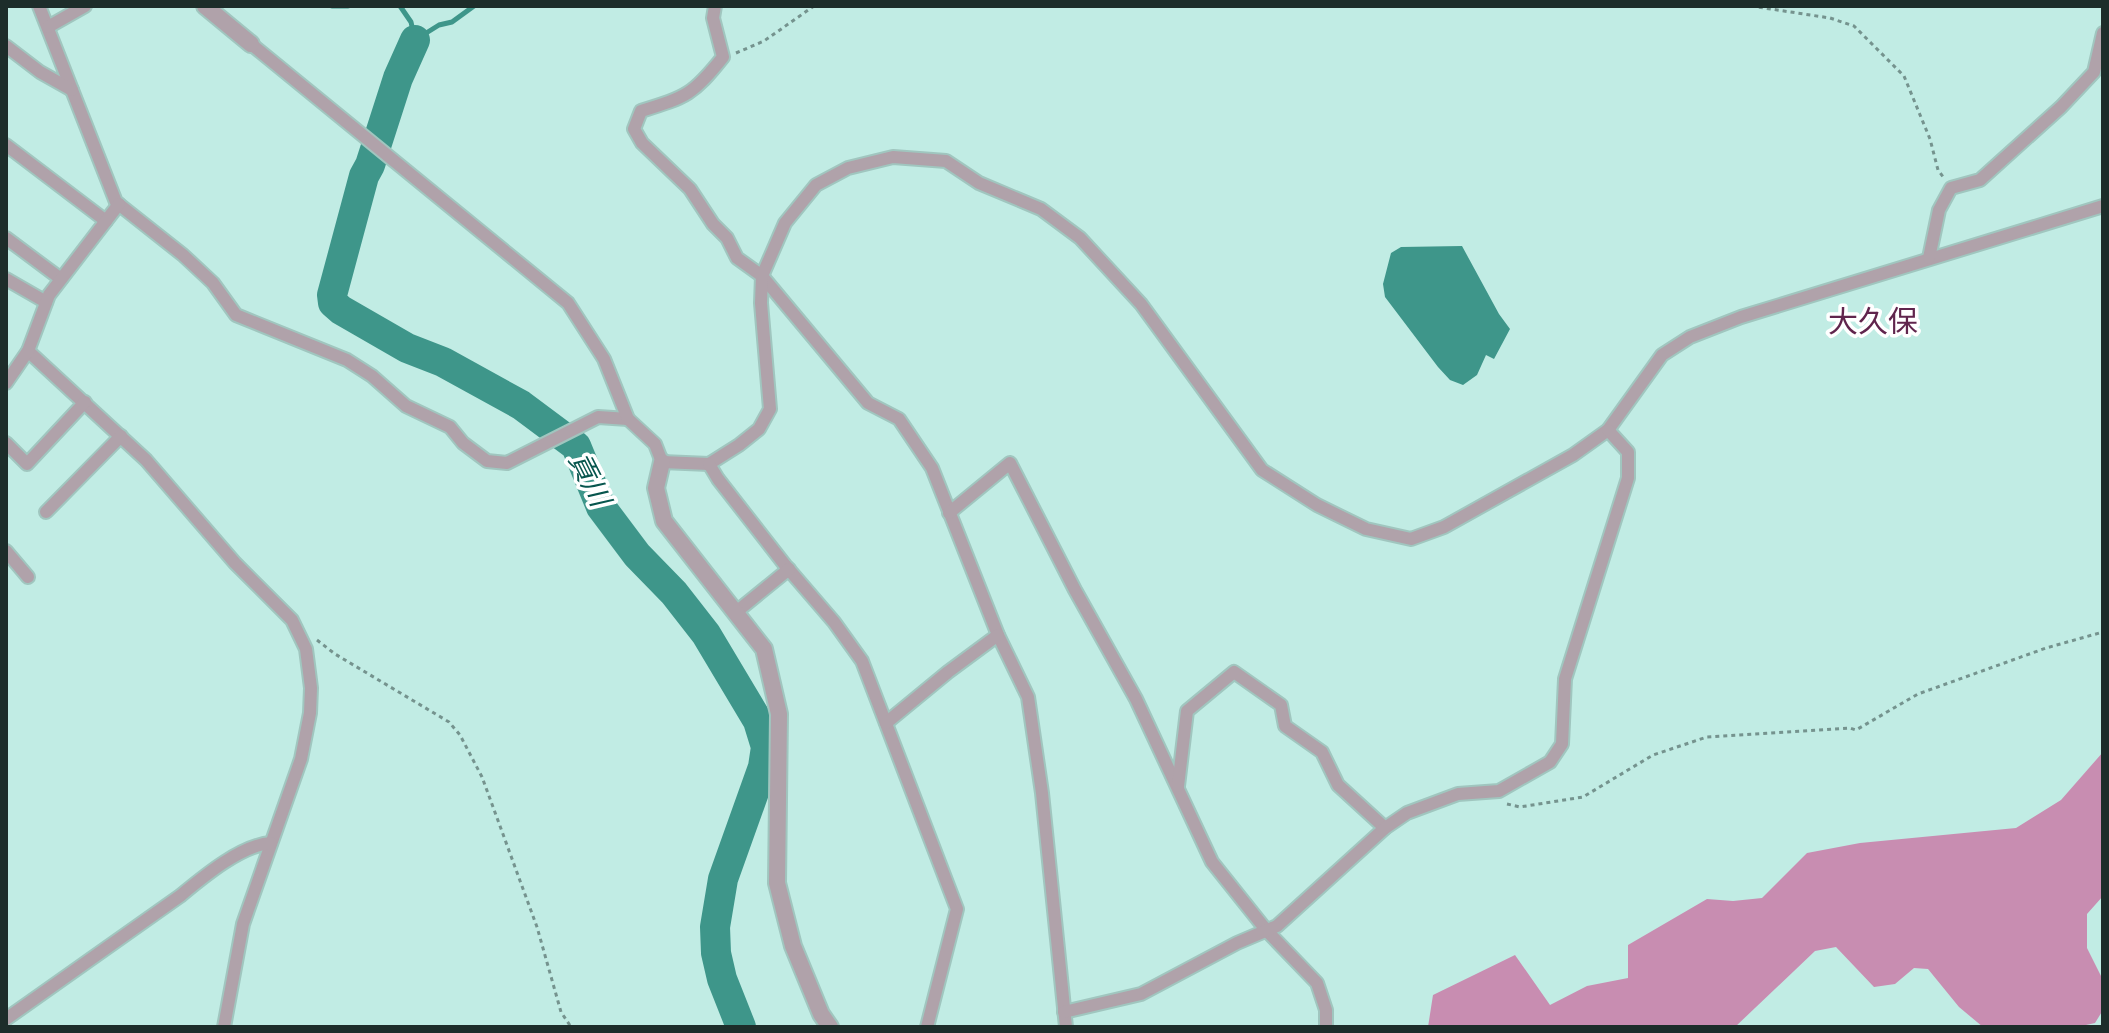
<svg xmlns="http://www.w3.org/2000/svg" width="2109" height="1033" font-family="'Asap Condensed','Noto Sans JP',sans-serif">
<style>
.forest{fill:#c88db1}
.water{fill:#3e968a}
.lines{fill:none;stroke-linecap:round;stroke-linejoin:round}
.stream{stroke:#3e968a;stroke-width:5}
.river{stroke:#3e968a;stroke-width:30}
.minor-casing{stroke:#a0c6bf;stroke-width:16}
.tertiary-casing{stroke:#a0c6bf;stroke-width:20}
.path{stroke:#75938e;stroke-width:3;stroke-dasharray:4 4;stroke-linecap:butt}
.minor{stroke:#b0a2aa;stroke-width:12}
.tertiary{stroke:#b0a2aa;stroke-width:16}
.labels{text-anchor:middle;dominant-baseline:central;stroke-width:7;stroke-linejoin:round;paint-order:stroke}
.water-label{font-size:28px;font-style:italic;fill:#07554d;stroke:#fff}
.quarter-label{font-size:30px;fill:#60254d;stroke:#fff}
</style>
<rect width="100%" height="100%" fill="#c1ece4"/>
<polygon class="forest" points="2103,752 2103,896 2087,914 2087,948 2103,980 2103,1010 2095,1023 2077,1027 1983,1027 1959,1007 1928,969 1914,968 1895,984 1874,987 1836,947 1815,951 1735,1027 1428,1027 1433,995 1515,955 1550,1005 1587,986 1628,978 1628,945 1707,899 1733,901 1762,898 1807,853 1860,843 2016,828 2061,800"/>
<polygon class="water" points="1462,246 1499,314 1510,329 1494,359 1486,355 1477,375 1463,385 1450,380 1438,367 1385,297 1383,284 1391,253 1401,247"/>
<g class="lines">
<g class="stream">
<polyline points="332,6 348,6"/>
<polyline points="400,6 411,22 415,40 439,25 452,22 474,6"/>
</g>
<polyline class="river" points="415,40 398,78 370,165 364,176 332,295 333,303 341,310 407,348 443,362 521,405 576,446 601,507 637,555 674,593 706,634 758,721 766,747 763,767 723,879 715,927 716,953 722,979 741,1027"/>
<g class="minor-casing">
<g id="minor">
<polyline points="39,6 116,202 183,255 213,283 236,315 347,360 372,376 406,406 450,427 463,443 487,461 507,463 598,417 628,419"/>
<path d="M715,6l-2,12 10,39c-30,38 -37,40 -82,54l-7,18 8,14 48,46 23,35 14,14 10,20 25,18 106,127 31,16 33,49 66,167 30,62 14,96 24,234"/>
<polyline points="48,27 85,6"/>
<polyline points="251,44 568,303 604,359 628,419 655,444 662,462 709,464 739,445 759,429 770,409 761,303 762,276 785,223 816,185 848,168 893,157 946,161 979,183 1041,209 1080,238 1141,304 1262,470 1317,505 1366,529 1411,539 1444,527 1573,455 1608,430 1662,355 1690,337 1741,317 2103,206"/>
<polyline points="6,46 40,72 72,90"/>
<polyline points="6,145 106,221"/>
<polyline points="6,238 61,279"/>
<polyline points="1929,258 1939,210 1951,188 1980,180 2061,107 2094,72 2103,33"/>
<polyline points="6,279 46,302"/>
<polyline points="28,351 146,460 235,563 292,620 306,649 311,688 310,713 301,759 243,924 224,1027"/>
<polyline points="6,383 28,351 49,295 119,204"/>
<polyline points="6,443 27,464 85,402"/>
<polyline points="709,464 718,479 785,565 834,622 862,661 957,909 927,1027"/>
<polyline points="46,512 121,436"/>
<polyline points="949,513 1010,463 1075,590 1136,699 1212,862 1267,931 1317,983 1326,1010 1326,1027"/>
<polyline points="6,551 28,577"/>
<polyline points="735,613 789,569"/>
<polyline points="886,723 948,672 998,635"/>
<polyline points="1178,786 1187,711 1234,672 1281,705 1285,726 1322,752 1338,785 1385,828"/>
<polyline points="1064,1012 1141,994 1237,943 1277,926 1385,828 1407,813 1458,794 1499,791 1550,762 1562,744 1565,679 1628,478 1628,452 1608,430"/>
<path d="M6,1019l174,-123c23,-19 61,-51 91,-53"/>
</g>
</g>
<g class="tertiary-casing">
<g id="tertiary">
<polyline points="205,6 251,44"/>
<polyline points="662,462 656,488 664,521 764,649 779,714 777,883 793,946 821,1014 830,1027"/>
</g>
</g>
<g class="path">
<polyline points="1751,6 1830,18 1854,26 1904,76 1930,139 1938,170 1944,178"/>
<polyline points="736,53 764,41 814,6"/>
<polyline points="317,640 335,654 449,722 460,735 482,777 537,927 561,1012 571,1027"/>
<polyline points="1507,804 1520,807 1583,797 1653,755 1707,737 1850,728 1856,730 1918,694 2046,648 2103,632"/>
</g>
<use href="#minor" class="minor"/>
<use href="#tertiary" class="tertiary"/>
</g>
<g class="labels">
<g class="water-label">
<text transform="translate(590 479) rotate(63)">貢川</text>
</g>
<g class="quarter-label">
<text x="1873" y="321">大久保</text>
</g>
</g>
<rect width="2109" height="1033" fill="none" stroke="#1d2d2a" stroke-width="16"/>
</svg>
